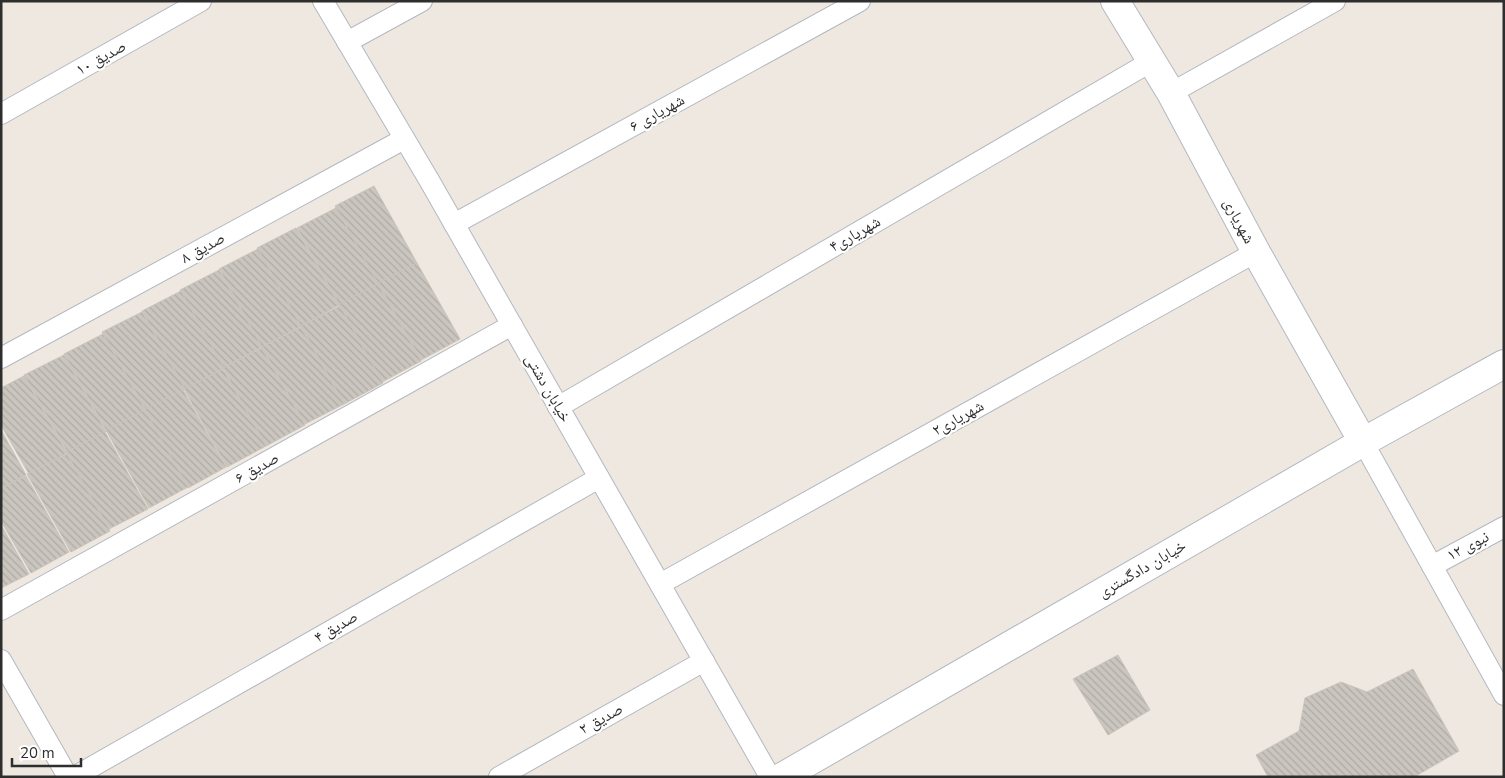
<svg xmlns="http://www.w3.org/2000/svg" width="1505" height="778" font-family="'Nunito Sans','Noto Naskh Arabic',sans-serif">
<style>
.building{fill:url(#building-back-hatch);stroke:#cac4ba}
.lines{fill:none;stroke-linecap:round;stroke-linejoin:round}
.minor-casing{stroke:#b4b8c0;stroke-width:22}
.secondary-casing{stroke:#b4b8c0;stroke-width:30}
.minor{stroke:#fff;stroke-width:20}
.secondary{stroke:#fff;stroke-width:28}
.labels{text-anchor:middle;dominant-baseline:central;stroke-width:4.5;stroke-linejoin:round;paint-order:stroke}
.street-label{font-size:16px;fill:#2e2e2e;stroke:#fff}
</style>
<defs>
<pattern id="building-back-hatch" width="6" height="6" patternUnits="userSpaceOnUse" patternTransform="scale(1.25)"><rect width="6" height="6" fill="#cac6bf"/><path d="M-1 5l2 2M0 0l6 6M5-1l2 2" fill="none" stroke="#aeaaa4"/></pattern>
</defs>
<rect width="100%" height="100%" fill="#eee8e1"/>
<g class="building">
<polygon points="374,186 417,263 378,284 335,206"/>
<polygon points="336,208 379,285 340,306 297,228"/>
<polygon points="296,228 339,305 301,326 257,248"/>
<polygon points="258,249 301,326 262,347 219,269"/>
<polygon points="417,263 460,339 421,360 378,283"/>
<polygon points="219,270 262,347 223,368 180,290"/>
<polygon points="378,284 421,361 382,382 339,304"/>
<polygon points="181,291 224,368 185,389 142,311"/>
<polygon points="340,306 383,383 344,404 301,326"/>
<polygon points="142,312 185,389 146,410 102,332"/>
<polygon points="301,327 344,404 305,424 262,347"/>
<polygon points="103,334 146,411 107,432 64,354"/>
<polygon points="262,348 305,425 266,446 223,368"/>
<polygon points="64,355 106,432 68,453 24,375"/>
<polygon points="223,369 266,446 227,467 184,389"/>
<polygon points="24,376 67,453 29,474 1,425 1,388"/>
<polygon points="183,390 226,467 188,488 144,410"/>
<polygon points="145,410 188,487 149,508 106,430"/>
<polygon points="1,430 26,475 1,488"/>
<polygon points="105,432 148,509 109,529 66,452"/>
<polygon points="67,454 110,531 71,552 27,474"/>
<polygon points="26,476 69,552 31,573 1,521 1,488"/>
<polygon points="1,525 29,574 1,588"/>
<polygon points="1118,655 1150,710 1108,735 1073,679"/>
<polygon points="1413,669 1459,751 1414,777 1268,777 1256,755 1299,731 1305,698 1341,682 1367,692"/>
</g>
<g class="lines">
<g class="minor-casing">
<g id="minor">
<polyline points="323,1 429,180 770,777"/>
<polyline points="347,42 422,1"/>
<polyline points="1171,93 1335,1"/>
<polyline points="1,114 201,1"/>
<polyline points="454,224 860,1"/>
<polyline points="1,358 404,139"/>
<polyline points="558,407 1152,61"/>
<polyline points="1363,442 1504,695"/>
<polyline points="1432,566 1504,527"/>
<polyline points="660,584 1256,252"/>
<polyline points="1,610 512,325"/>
<polyline points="1,660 68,777"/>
<polyline points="74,777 599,478"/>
<polyline points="499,777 704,661"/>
</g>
</g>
<g class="secondary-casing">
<g id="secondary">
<polyline points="1115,1 1171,93 1256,252 1363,442"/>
<polyline points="782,777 1363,442 1504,364"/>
</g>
</g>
<use href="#minor" class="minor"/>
<use href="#secondary" class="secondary"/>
</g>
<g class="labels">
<g class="street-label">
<text transform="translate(101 58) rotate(-29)">صدیق ۱۰</text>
<text transform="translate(657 113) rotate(-29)">شهریاری ۶</text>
<text transform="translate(1239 221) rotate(62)">شهریاری</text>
<text transform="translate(855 234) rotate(-30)">شهریاری۴</text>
<text transform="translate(203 248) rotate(-29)">صدیق ۸</text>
<text transform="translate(548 388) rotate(60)">خیابان دشتی</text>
<text transform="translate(958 418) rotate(-29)">شهریاری۲</text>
<text transform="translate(257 468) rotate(-29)">صدیق ۶</text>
<text transform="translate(1468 546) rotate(-28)">نبوی ۱۲</text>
<text transform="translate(1142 569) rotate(-30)">خیابان دادگستری</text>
<text transform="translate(336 627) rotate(-30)">صدیق ۴</text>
<text transform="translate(601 719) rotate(-29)">صدیق ۲</text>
</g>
</g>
<rect width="1505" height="778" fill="none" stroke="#2e2e2e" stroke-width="5"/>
<path d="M12 758v8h69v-8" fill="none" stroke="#2e2e2e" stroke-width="2.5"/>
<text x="20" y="758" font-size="15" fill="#2e2e2e" stroke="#ffffff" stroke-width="4" paint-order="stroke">20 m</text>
</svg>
